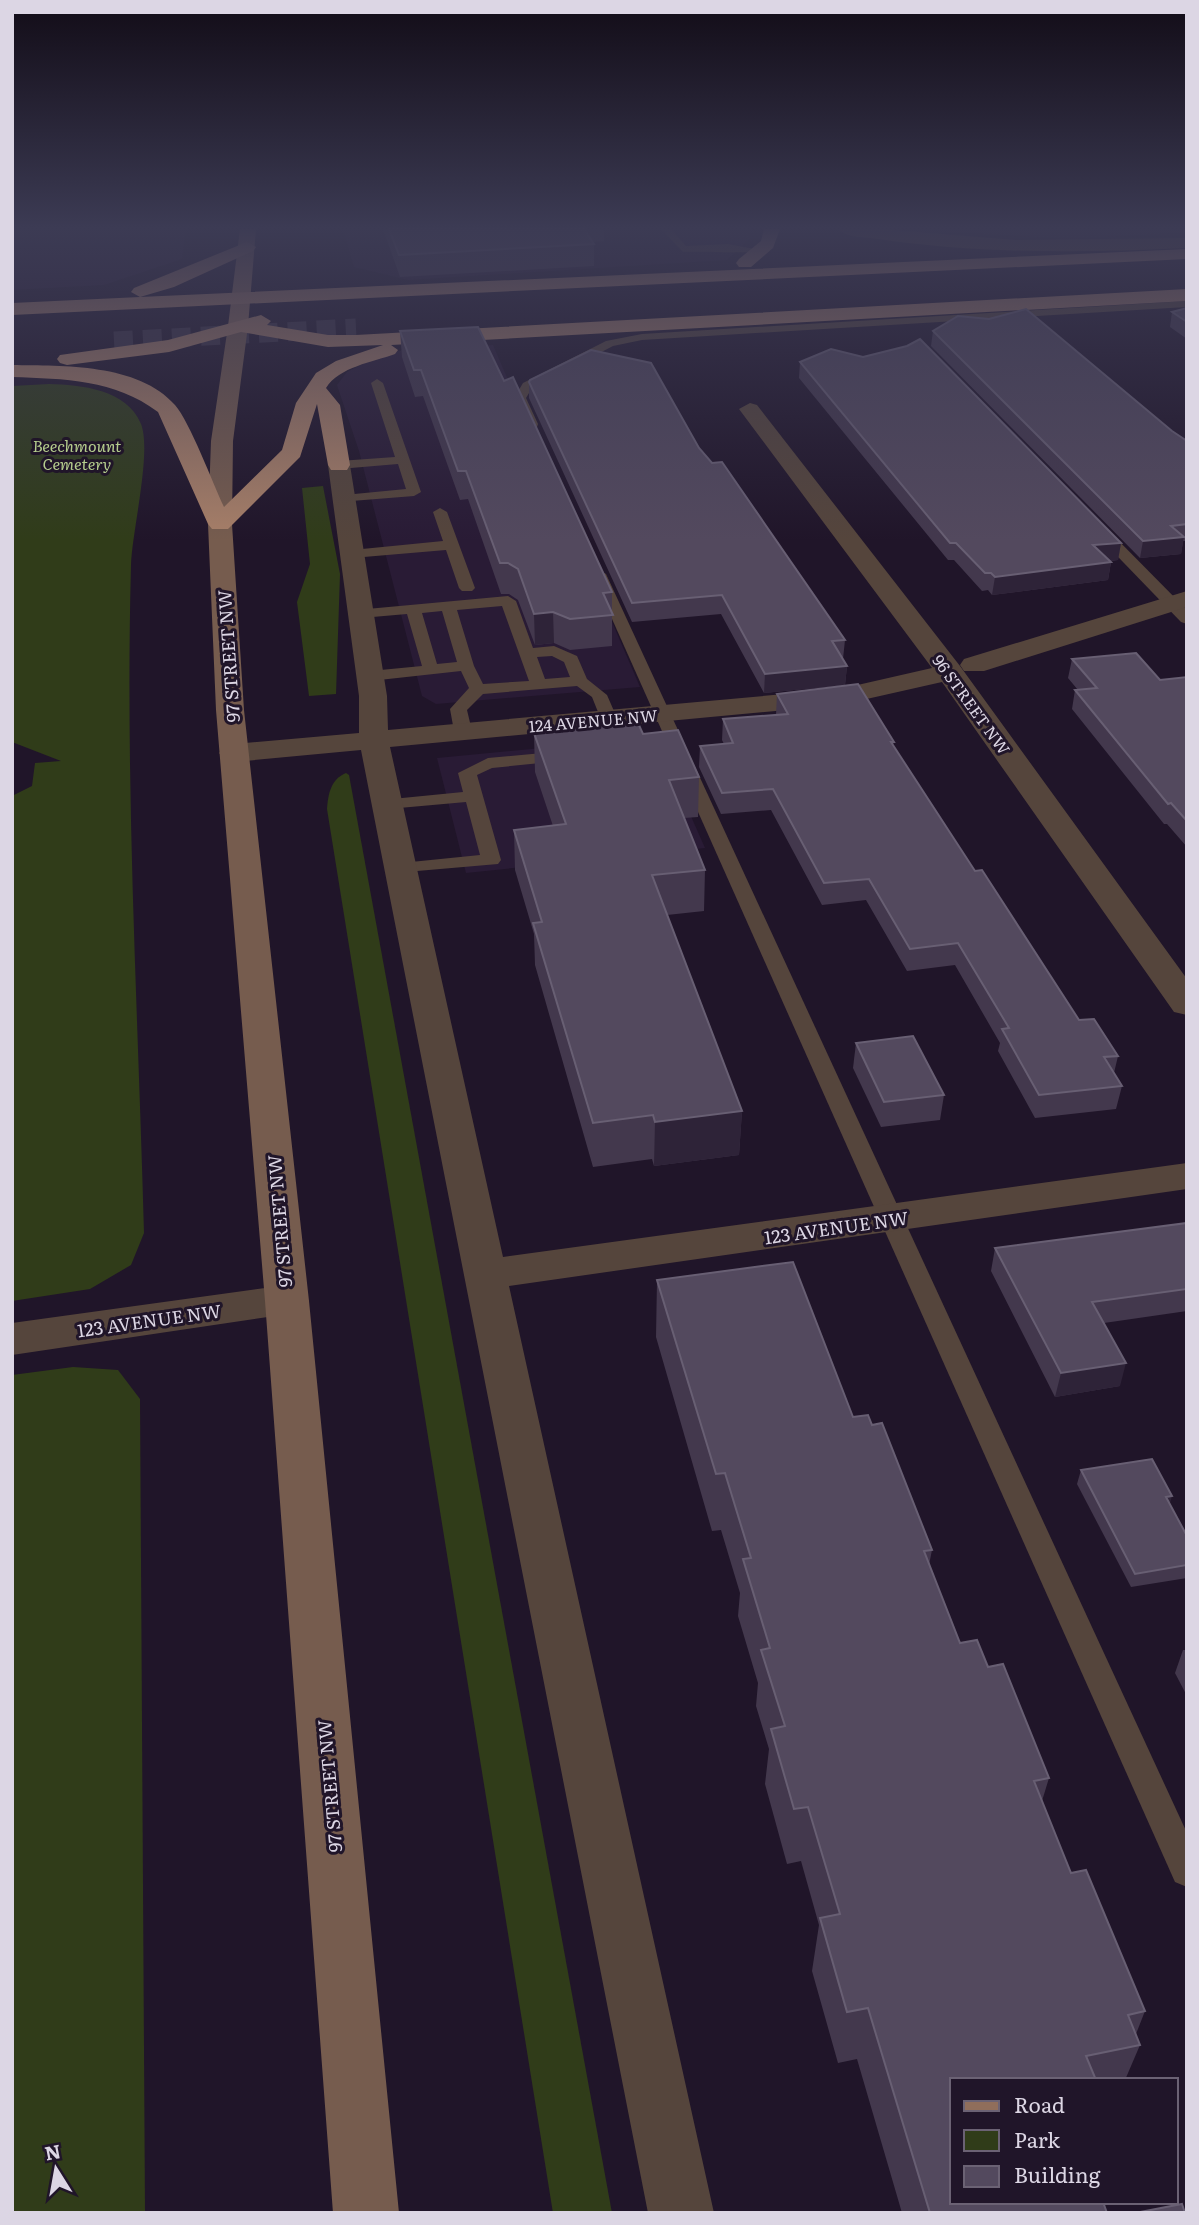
<svg xmlns="http://www.w3.org/2000/svg" width="1199" height="2225" font-family="Literata,serif">
<style>
.built{fill:#291b35}
.green{fill:#303c19}
.lines{fill:none;stroke-linecap:round;stroke-linejoin:round}
.motorway-tunnel{stroke:#3c3245;stroke-width:19;stroke-dasharray:19 10;stroke-linecap:butt}
.service{fill:#55453c;fill-rule:evenodd}
.minor{fill:#55453c;fill-rule:evenodd}
.secondary{fill:#765c4e;fill-rule:evenodd}
.primary{fill:#906e5b;fill-rule:evenodd}
.motorway{fill:#a77f68;fill-rule:evenodd}
.wall{fill:#43384d}
.shaded-wall{fill:#2e2338}
.building{fill:#53495e;stroke:#685f73;stroke-width:2}
.labels{text-anchor:middle;dominant-baseline:central;stroke-width:6;stroke-linejoin:round;paint-order:stroke}
.far-park-label{font-size:16px;font-style:italic;fill:#b5cd8d;stroke:#201529}
.far-street-label{font-size:16px;fill:#dcd6e4;stroke:#201529}
.street-label{font-size:18px;fill:#dcd6e4;stroke:#201529}
</style>
<rect width="100%" height="100%" fill="#201529"/>
<g class="built">
<polygon points="12,229 184,229 185,233 182,259 104,285 12,290"/>
<polygon points="343,229 748,229 750,238 727,260 408,280 354,267"/>
<polygon points="906,229 1187,229 1187,232 1069,239"/>
<polygon points="493,345 640,687 436,704 422,696 359,451 337,385 347,372 374,358 398,351"/>
<polygon points="656,737 705,848 466,873 437,758"/>
</g>
<g class="green">
<path d="M49,384c32,1 78,5 92,40 11,28 -9,107 -10,141 -6,222 7,446 13,668l-13,32 -41,24 -78,12v-505l20,-10 3,-23 26,-2 -49,-19v-356z"/>
<polygon points="323,486 340,574 336,694 309,696 297,602 310,564 302,488"/>
<path d="M346,773l3,2 263,1438h-59l-226,-1404c1,-15 4,-30 19,-36z"/>
<polygon points="73,1367 118,1370 140,1399 145,2213 12,2213 12,1375"/>
</g>
<g class="lines">
<polyline class="motorway-tunnel" points="114,341 356,328"/>
<g class="service">
<path d="M661,229h10l15,17 42,-2 37,7c-5,3 -69,0 -82,1z"/>
<polygon points="1187,301 1187,307 642,340 613,346 532,388 526,398 538,424 537,427 527,427 514,398 523,383 606,341 642,334"/>
<polygon points="377,379 383,383 421,492 414,496 339,502 337,499 344,495 406,489 398,464 339,469 332,465 339,461 395,457 371,383"/>
<polygon points="440,508 447,512 475,588 472,591 462,591 459,588 446,550 352,558 345,554 352,550 443,541 433,512"/>
<polygon points="1099,525 1104,526 1187,610 1187,624 1181,622 1094,532 1092,529"/>
<polygon points="599,570 606,574 1187,1833 1187,1887 1175,1882 592,574"/>
<path d="M508,596l8,5 17,47 21,-2 23,10 10,23 20,16 10,23 -3,4h-12l-10,-25 -15,-11 -94,8 -16,16 5,21 -9,5 -9,-5 -4,-22 19,-21 -8,-17 -91,10 -8,-5 8,-5 52,-5 -15,-52 -46,4 -5,-2v-6zM502,606l27,75 -46,3 -9,-18 -17,-56zM442,611l15,51 -20,2 -15,-51zM552,656l12,6 6,15 -25,2 -8,-22z"/>
<polygon points="564,751 573,756 570,760 492,768 477,775 501,860 498,864 394,873 391,869 401,863 480,855 466,802 388,809 379,804 382,800 463,792 458,773 488,758"/>
</g>
<g class="minor">
<path d="M838,229h43l135,11 171,-2v10c-103,5 -207,6 -309,-9 -12,-2 -32,-1 -40,-10z"/>
<polygon points="750,403 757,405 960,666 1187,979 1187,1015 1174,1012 942,682 840,705 390,747 503,1257 1187,1163 1187,1189 509,1286 714,2213 648,2213 361,750 234,762 224,759 219,753 224,747 234,744 359,733 359,696 328,465 339,458 350,465 387,696 388,730 840,689 932,668 739,409"/>
<polygon points="1187,591 1187,607 984,671 964,671 960,665 964,659"/>
<polygon points="287,1285 302,1290 309,1301 302,1312 12,1355 12,1323"/>
</g>
<polygon class="secondary" points="238,320 248,326 233,441 232,524 244,710 309,1301 399,2213 333,2213 265,1301 216,710 208,524 211,441 228,326"/>
<polygon class="primary" points="240,229 256,229 248,326 238,332 228,326"/>
<g class="motorway">
<polygon points="764,229 780,229 773,248 751,267 739,267 736,263 739,259 761,241"/>
<polygon points="247,242 256,247 253,251 174,287 140,297 1187,249 1187,259 12,315 12,303 140,297 131,292 134,288"/>
<path d="M1187,289v12l-796,44 7,5 -3,4c-22,8 -56,13 -69,34l14,17 10,60 -3,5h-16l-3,-5 -11,-61 -17,53 -72,72h-16l-4,-5 -50,-112c-44,-33 -93,-33 -146,-35v-12c51,1 126,-2 163,40 15,17 38,79 49,102l58,-57 14,-47 20,-30 20,-12 47,-16 -55,2 -87,-15 -72,20 -102,13 -7,-2 -3,-4 3,-4 108,-15 93,-25 10,6 -4,4 61,10h28z"/>
</g>
</g>
<g class="wall">
<polygon points="383,229 604,229 604,241 593,242 594,244 594,266 400,277"/>
<polygon points="1187,308 1187,339 1170,327 1172,312"/>
<polygon points="989,319 1172,431 1187,441 1187,541 1183,541 1181,554 1140,558 931,346 933,331"/>
<polygon points="400,331 504,381 612,592 612,646 570,650 554,643 535,645 518,600 509,594 501,594 468,499 460,500 423,396 415,397 402,357"/>
<polygon points="907,346 1121,543 1118,560 1110,561 1111,562 1108,580 992,595 988,590 982,591 954,560 948,560 799,378 800,362 863,357"/>
<polygon points="529,382 699,448 845,640 843,659 847,666 845,685 764,693 721,614 632,622 529,398"/>
<polygon points="1072,659 1160,680 1187,677 1187,847 1167,824 1164,824 1072,709 1075,690 1078,690 1068,678"/>
<polygon points="777,694 894,742 893,745 975,871 1079,1020 1118,1056 1114,1073 1122,1086 1116,1109 1035,1118 998,1051 1000,1043 955,965 907,971 866,900 822,905 771,810 721,814 699,767 700,746 724,744 722,740 723,719 776,715"/>
<polygon points="534,733 643,734 699,777 698,817 684,818 705,870 704,911 667,915 742,1111 739,1155 654,1166 652,1159 593,1167 535,965 534,934 515,870 514,830 553,826 535,772"/>
<polygon points="856,1043 944,1095 940,1120 881,1127 853,1068"/>
<polygon points="1187,1223 1187,1311 1104,1323 1120,1386 1055,1397 991,1271 995,1248"/>
<polygon points="657,1280 853,1417 872,1425 932,1550 929,1565 960,1643 988,1667 1049,1778 1042,1801 1071,1873 1145,2011 1136,2034 1140,2045 1125,2080 952,2080 1107,2213 902,2213 857,2059 838,2063 812,1971 819,1925 801,1861 787,1864 765,1784 769,1749 756,1706 758,1683 738,1616 740,1593 721,1530 712,1531 656,1337"/>
<polygon points="1081,1470 1170,1505 1187,1536 1187,1578 1131,1587 1077,1484"/>
<polygon points="1183,1650 1187,1650 1187,1696 1175,1673"/>
</g>
<g class="shaded-wall">
<polygon points="1184,537 1181,554 1140,558 1143,541"/>
<polygon points="1121,543 1118,560 1090,563 1093,545"/>
<polygon points="1111,562 1108,580 992,595 995,577"/>
<polygon points="553,612 554,643 535,645 534,614"/>
<polygon points="847,666 845,685 764,693 765,674"/>
<polygon points="742,1111 739,1155 654,1166 655,1122"/>
<polygon points="1126,1363 1120,1386 1055,1397 1061,1373"/>
<polygon points="1172,1496 1168,1510 1166,1497"/>
</g>
<g class="building">
<polygon points="389,229 584,229 594,244 399,255"/>
<polygon points="1187,308 1187,322 1172,312"/>
<polygon points="1026,309 1172,431 1187,441 1187,524 1171,526 1184,537 1143,541 933,331 958,316 989,319"/>
<polygon points="478,327 504,381 513,377 612,592 603,593 613,615 570,619 553,612 534,614 518,569 508,563 500,563 466,471 458,471 421,370 414,370 400,331"/>
<polygon points="920,339 1121,543 1093,545 1111,562 995,577 991,573 985,573 956,543 950,543 800,362 831,349 863,357 907,346"/>
<polygon points="591,350 651,363 699,448 712,463 722,462 845,640 832,641 847,666 765,674 722,595 632,603 529,382 530,380"/>
<polygon points="1136,653 1160,680 1187,677 1187,821 1171,803 1168,804 1075,690 1097,688 1072,659"/>
<polygon points="858,684 894,742 891,742 975,871 982,870 1079,1020 1094,1019 1118,1056 1104,1057 1122,1086 1039,1095 1002,1029 1009,1028 958,943 910,949 869,879 824,883 773,789 722,793 700,746 733,743 723,719 788,714 777,694"/>
<polygon points="638,723 643,734 678,730 699,777 669,780 705,870 652,875 742,1111 655,1122 653,1115 593,1123 533,923 542,922 514,830 566,824 534,733"/>
<polygon points="913,1036 944,1095 884,1102 856,1043"/>
<polygon points="1187,1223 1187,1289 1092,1302 1126,1363 1061,1373 995,1248"/>
<polygon points="793,1262 853,1417 868,1415 872,1425 882,1423 932,1550 924,1551 960,1643 977,1640 988,1667 1003,1664 1049,1778 1034,1781 1071,1873 1086,1870 1145,2011 1128,2015 1140,2045 1086,2056 1096,2080 952,2080 952,2202 1103,2202 1107,2213 930,2213 868,2008 847,2012 820,1918 840,1914 808,1807 794,1809 771,1729 785,1726 761,1650 770,1648 743,1559 751,1558 725,1473 716,1474 657,1280"/>
<polygon points="1152,1459 1172,1496 1166,1497 1187,1536 1187,1565 1135,1574 1081,1470"/>
<polygon points="1182,2204 1185,2213 1135,2213"/>
</g>
<linearGradient id="sky" x2="0" y2="1"><stop stop-color="#120c17"/><stop offset="0.42" stop-color="#3c3b54"/><stop offset="1" stop-color="#3c3b54" stop-opacity="0"/></linearGradient>
<rect width="1199" height="541" fill="url(#sky)"/>
<g class="labels">
<g class="far-park-label">
<text x="77" y="445">Beechmount<tspan x="77" dy="18">Cemetery</tspan></text>
</g>
<g class="far-street-label">
<text transform="translate(972 704) rotate(54)">96 STREET NW</text>
<text transform="translate(593 720) rotate(-5)">124 AVENUE NW</text>
</g>
<g class="street-label">
<text transform="translate(228 656) rotate(-94)">97 STREET NW</text>
<text transform="translate(279 1221) rotate(-95)">97 STREET NW</text>
<text transform="translate(836 1227) rotate(-8)">123 AVENUE NW</text>
<text transform="translate(149 1320) rotate(-8)">123 AVENUE NW</text>
<text transform="translate(329 1786) rotate(-95)">97 STREET NW</text>
</g>
</g>
<rect width="1199" height="2225" fill="none" stroke="#dcd6e4" stroke-width="28"/>
<rect x="950" y="2078" width="228" height="126" fill="#201529" stroke="#6b6274" stroke-width="2"/>
<rect x="964" y="2101" width="35" height="10" fill="#906e5b" stroke="#6b6274" stroke-width="2"/>
<text x="1014" y="2113" font-size="21" fill="#dcd6e4">Road</text>
<rect x="964" y="2130" width="35" height="21" fill="#303c19" stroke="#6b6274" stroke-width="2"/>
<text x="1014" y="2148" font-size="21" fill="#dcd6e4">Park</text>
<rect x="964" y="2166" width="35" height="21" fill="#53495e" stroke="#6b6274" stroke-width="2"/>
<text x="1014" y="2183" font-size="21" fill="#dcd6e4">Building</text>
<g transform="translate(56 2169) rotate(349)" stroke="#201529" stroke-width="5" paint-order="stroke">
<path d="M0-5L12 26L0 18L-12 26Z" fill="#dcd6e4"/>
<text y="-10" font-size="19" font-weight="bold" text-anchor="middle" fill="#dcd6e4">N</text>
</g>
</svg>
